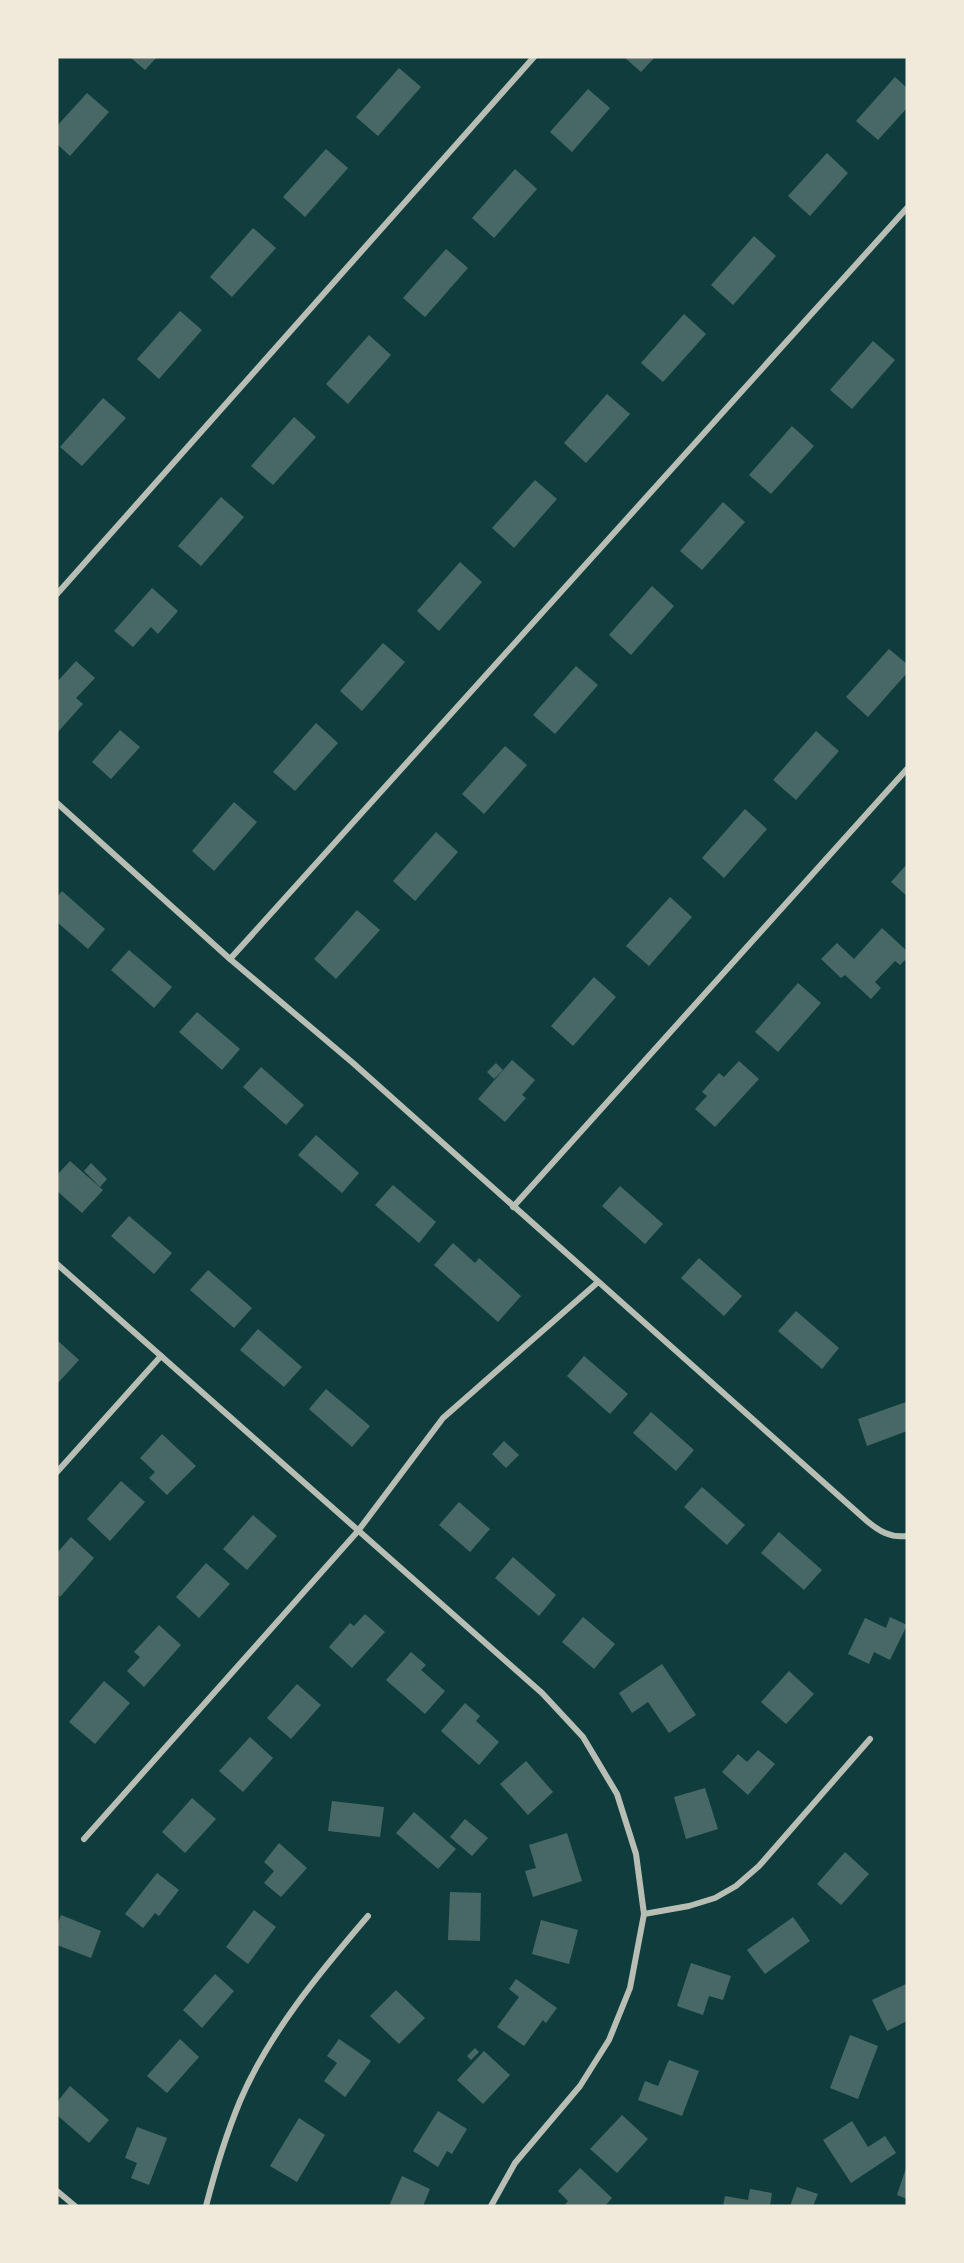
<svg xmlns="http://www.w3.org/2000/svg" width="964" height="2263" font-family="'Roboto Condensed',sans-serif">
<style>
.building{fill:#486865}
.lines{fill:none;stroke-linecap:round;stroke-linejoin:round}
.minor{stroke:#b8beb3;stroke-width:6}
</style>
<rect width="100%" height="100%" fill="#0f3d3e"/>
<g class="building">
<polygon points="130,57 157,57 145,70"/>
<polygon points="624,57 655,57 641,72"/>
<polygon points="399,68 421,87 378,136 356,117"/>
<polygon points="895,77 907,88 907,108 878,140 856,121"/>
<polygon points="588,89 610,108 572,152 550,132"/>
<polygon points="87,93 109,112 70,156 57,144 57,126"/>
<polygon points="326,149 348,168 305,217 283,197"/>
<polygon points="827,153 848,173 810,216 788,196"/>
<polygon points="515,169 537,189 494,238 472,218"/>
<polygon points="253,228 276,248 232,297 210,277"/>
<polygon points="754,236 776,256 733,305 711,285"/>
<polygon points="446,249 468,268 425,317 403,298"/>
<polygon points="180,311 202,330 159,379 137,359"/>
<polygon points="684,314 706,334 663,382 641,363"/>
<polygon points="369,335 391,355 348,404 326,384"/>
<polygon points="873,341 895,360 852,409 830,390"/>
<polygon points="607,394 630,414 586,463 564,443"/>
<polygon points="103,398 126,418 82,466 60,447"/>
<polygon points="294,417 316,437 273,485 251,466"/>
<polygon points="792,426 814,446 771,494 749,475"/>
<polygon points="535,480 557,499 514,548 492,528"/>
<polygon points="221,497 244,517 201,566 178,546"/>
<polygon points="723,502 745,522 702,570 680,551"/>
<polygon points="460,562 482,582 439,631 417,611"/>
<polygon points="652,586 674,606 631,655 609,635"/>
<polygon points="152,588 178,611 158,634 151,627 133,647 114,631"/>
<polygon points="383,643 405,662 362,711 340,691"/>
<polygon points="889,649 907,664 907,673 868,717 846,697"/>
<polygon points="76,661 95,678 76,698 83,704 57,733 57,682"/>
<polygon points="576,666 598,685 555,734 533,715"/>
<polygon points="316,723 338,743 295,791 273,772"/>
<polygon points="120,730 140,747 111,779 92,762"/>
<polygon points="816,731 839,751 796,800 773,780"/>
<polygon points="505,746 527,765 484,814 462,794"/>
<polygon points="234,802 257,822 214,871 192,851"/>
<polygon points="745,809 767,829 724,878 702,858"/>
<polygon points="436,832 458,852 415,901 393,881"/>
<polygon points="907,864 907,896 891,882"/>
<polygon points="62,891 105,929 88,949 57,922 57,897"/>
<polygon points="670,897 692,917 649,966 626,946"/>
<polygon points="357,910 380,930 336,979 314,959"/>
<polygon points="882,928 907,951 907,958 900,965 895,961 875,982 881,988 871,999 845,975 841,978 821,959 837,943 854,959"/>
<polygon points="129,950 172,987 154,1008 111,970"/>
<polygon points="594,977 616,997 573,1046 551,1026"/>
<polygon points="798,983 821,1003 778,1052 755,1032"/>
<polygon points="197,1012 240,1049 222,1070 179,1032"/>
<polygon points="512,1060 535,1080 522,1095 526,1098 505,1122 478,1099"/>
<polygon points="739,1061 759,1079 715,1127 695,1109 707,1096 702,1092 719,1073 724,1077"/>
<polygon points="496,1063 503,1070 494,1079 487,1072"/>
<polygon points="261,1067 304,1105 286,1125 243,1087"/>
<polygon points="316,1135 359,1173 342,1193 298,1155"/>
<polygon points="70,1161 103,1190 82,1213 57,1191 57,1175"/>
<polygon points="91,1163 107,1179 100,1187 84,1171"/>
<polygon points="393,1185 436,1222 419,1243 375,1205"/>
<polygon points="620,1186 663,1224 645,1244 602,1206"/>
<polygon points="129,1216 172,1253 154,1274 111,1236"/>
<polygon points="453,1243 475,1263 479,1258 521,1296 498,1322 434,1265"/>
<polygon points="699,1258 742,1296 724,1316 681,1278"/>
<polygon points="208,1270 252,1308 234,1328 190,1290"/>
<polygon points="796,1311 839,1348 822,1369 778,1331"/>
<polygon points="258,1329 302,1367 284,1387 240,1350"/>
<polygon points="57,1340 79,1360 57,1384"/>
<polygon points="584,1356 628,1394 610,1414 567,1376"/>
<polygon points="326,1389 370,1426 352,1447 309,1409"/>
<polygon points="906,1402 907,1431 867,1446 858,1419"/>
<polygon points="651,1412 694,1450 676,1471 633,1433"/>
<polygon points="162,1434 196,1466 167,1495 149,1478 155,1472 140,1458"/>
<polygon points="504,1441 519,1455 506,1468 492,1454"/>
<polygon points="121,1481 145,1502 110,1541 87,1519"/>
<polygon points="702,1487 745,1525 727,1545 684,1507"/>
<polygon points="459,1502 490,1529 470,1552 439,1525"/>
<polygon points="253,1515 277,1536 247,1570 223,1549"/>
<polygon points="779,1532 822,1570 804,1590 761,1553"/>
<polygon points="71,1537 94,1558 60,1597 57,1594 57,1553"/>
<polygon points="513,1557 556,1595 539,1616 495,1578"/>
<polygon points="206,1563 230,1584 199,1618 176,1597"/>
<polygon points="365,1614 385,1632 352,1668 329,1647 350,1623 354,1626"/>
<polygon points="583,1617 615,1644 594,1669 562,1642"/>
<polygon points="890,1617 907,1625 890,1660 874,1652 869,1664 848,1654 865,1618 886,1628"/>
<polygon points="159,1625 181,1645 144,1687 127,1671 140,1657 134,1652"/>
<polygon points="411,1652 426,1665 421,1670 445,1691 425,1714 386,1680"/>
<polygon points="662,1664 696,1715 669,1733 648,1702 632,1713 619,1693"/>
<polygon points="789,1671 814,1694 786,1724 761,1702"/>
<polygon points="104,1681 130,1703 95,1744 69,1722"/>
<polygon points="297,1684 321,1705 291,1739 267,1718"/>
<polygon points="465,1703 480,1716 476,1721 499,1742 479,1765 441,1731"/>
<polygon points="250,1737 273,1758 243,1792 219,1771"/>
<polygon points="758,1750 775,1764 748,1795 722,1772 738,1754 747,1762"/>
<polygon points="526,1761 553,1792 528,1815 500,1784"/>
<polygon points="705,1788 718,1829 686,1839 674,1797"/>
<polygon points="192,1798 216,1819 185,1853 162,1832"/>
<polygon points="332,1801 384,1807 380,1837 328,1831"/>
<polygon points="414,1812 456,1849 438,1869 396,1833"/>
<polygon points="465,1819 488,1838 472,1856 450,1837"/>
<polygon points="567,1833 582,1881 533,1897 525,1871 536,1868 529,1845"/>
<polygon points="279,1843 307,1868 281,1897 264,1883 274,1871 264,1862"/>
<polygon points="845,1852 869,1874 841,1905 817,1884"/>
<polygon points="157,1873 179,1890 159,1916 155,1913 143,1928 125,1914"/>
<polygon points="450,1892 481,1893 480,1941 448,1940"/>
<polygon points="254,1910 276,1927 248,1964 226,1947"/>
<polygon points="61,1915 101,1931 91,1958 57,1945 57,1925"/>
<polygon points="793,1917 810,1941 765,1974 747,1950"/>
<polygon points="541,1920 578,1930 569,1964 532,1954"/>
<polygon points="691,1963 731,1976 723,2000 709,1996 703,2015 677,2006"/>
<polygon points="215,1974 234,1991 202,2028 183,2010"/>
<polygon points="516,1979 557,2008 546,2023 543,2020 524,2046 497,2027 519,1997 509,1989"/>
<polygon points="906,1984 907,2021 887,2031 872,2000"/>
<polygon points="396,1990 425,2018 399,2044 370,2016"/>
<polygon points="850,2035 878,2046 858,2099 830,2088"/>
<polygon points="180,2039 199,2057 167,2093 147,2076"/>
<polygon points="339,2039 371,2061 345,2097 324,2081 337,2063 327,2056"/>
<polygon points="475,2048 479,2052 471,2060 467,2056"/>
<polygon points="484,2051 510,2075 483,2104 457,2080"/>
<polygon points="669,2060 699,2071 682,2116 638,2100 645,2081 658,2086"/>
<polygon points="70,2086 109,2120 89,2143 57,2115 57,2102"/>
<polygon points="438,2111 467,2129 452,2154 447,2151 438,2167 413,2151"/>
<polygon points="622,2115 648,2139 617,2173 590,2149"/>
<polygon points="299,2118 325,2135 297,2182 270,2166"/>
<polygon points="852,2121 868,2147 885,2136 896,2153 851,2183 823,2140"/>
<polygon points="137,2127 167,2138 149,2185 131,2178 137,2163 125,2158"/>
<polygon points="907,2165 907,2199 897,2195"/>
<polygon points="580,2168 612,2198 605,2206 564,2206 568,2201 558,2191"/>
<polygon points="402,2176 430,2189 423,2206 389,2206"/>
<polygon points="797,2187 818,2194 813,2206 790,2206"/>
<polygon points="750,2189 772,2193 770,2206 723,2206 725,2196 748,2200"/>
</g>
<g class="lines">
<g class="minor">
<polyline points="57,594 534,57"/>
<path d="M57,803l173,156 123,104 514,458c12,10 23,17 40,15"/>
<polyline points="230,959 907,208"/>
<polyline points="513,1207 907,769"/>
<polyline points="57,1264 542,1693 583,1737 617,1794 636,1854 644,1914 630,1988 609,2040 580,2086 515,2163 491,2206"/>
<polyline points="57,1472 161,1356"/>
<polyline points="84,1839 358,1531 443,1418 597,1283"/>
<polyline points="644,1914 689,1906 715,1898 736,1886 759,1866 870,1739"/>
<polyline points="57,2191 75,2206"/>
<path d="M206,2206c9,-35 20,-71 34,-105 29,-68 80,-129 128,-185"/>
</g>
</g>
<rect width="964" height="2263" fill="none" stroke="#f1e9da" stroke-width="117"/>
</svg>
